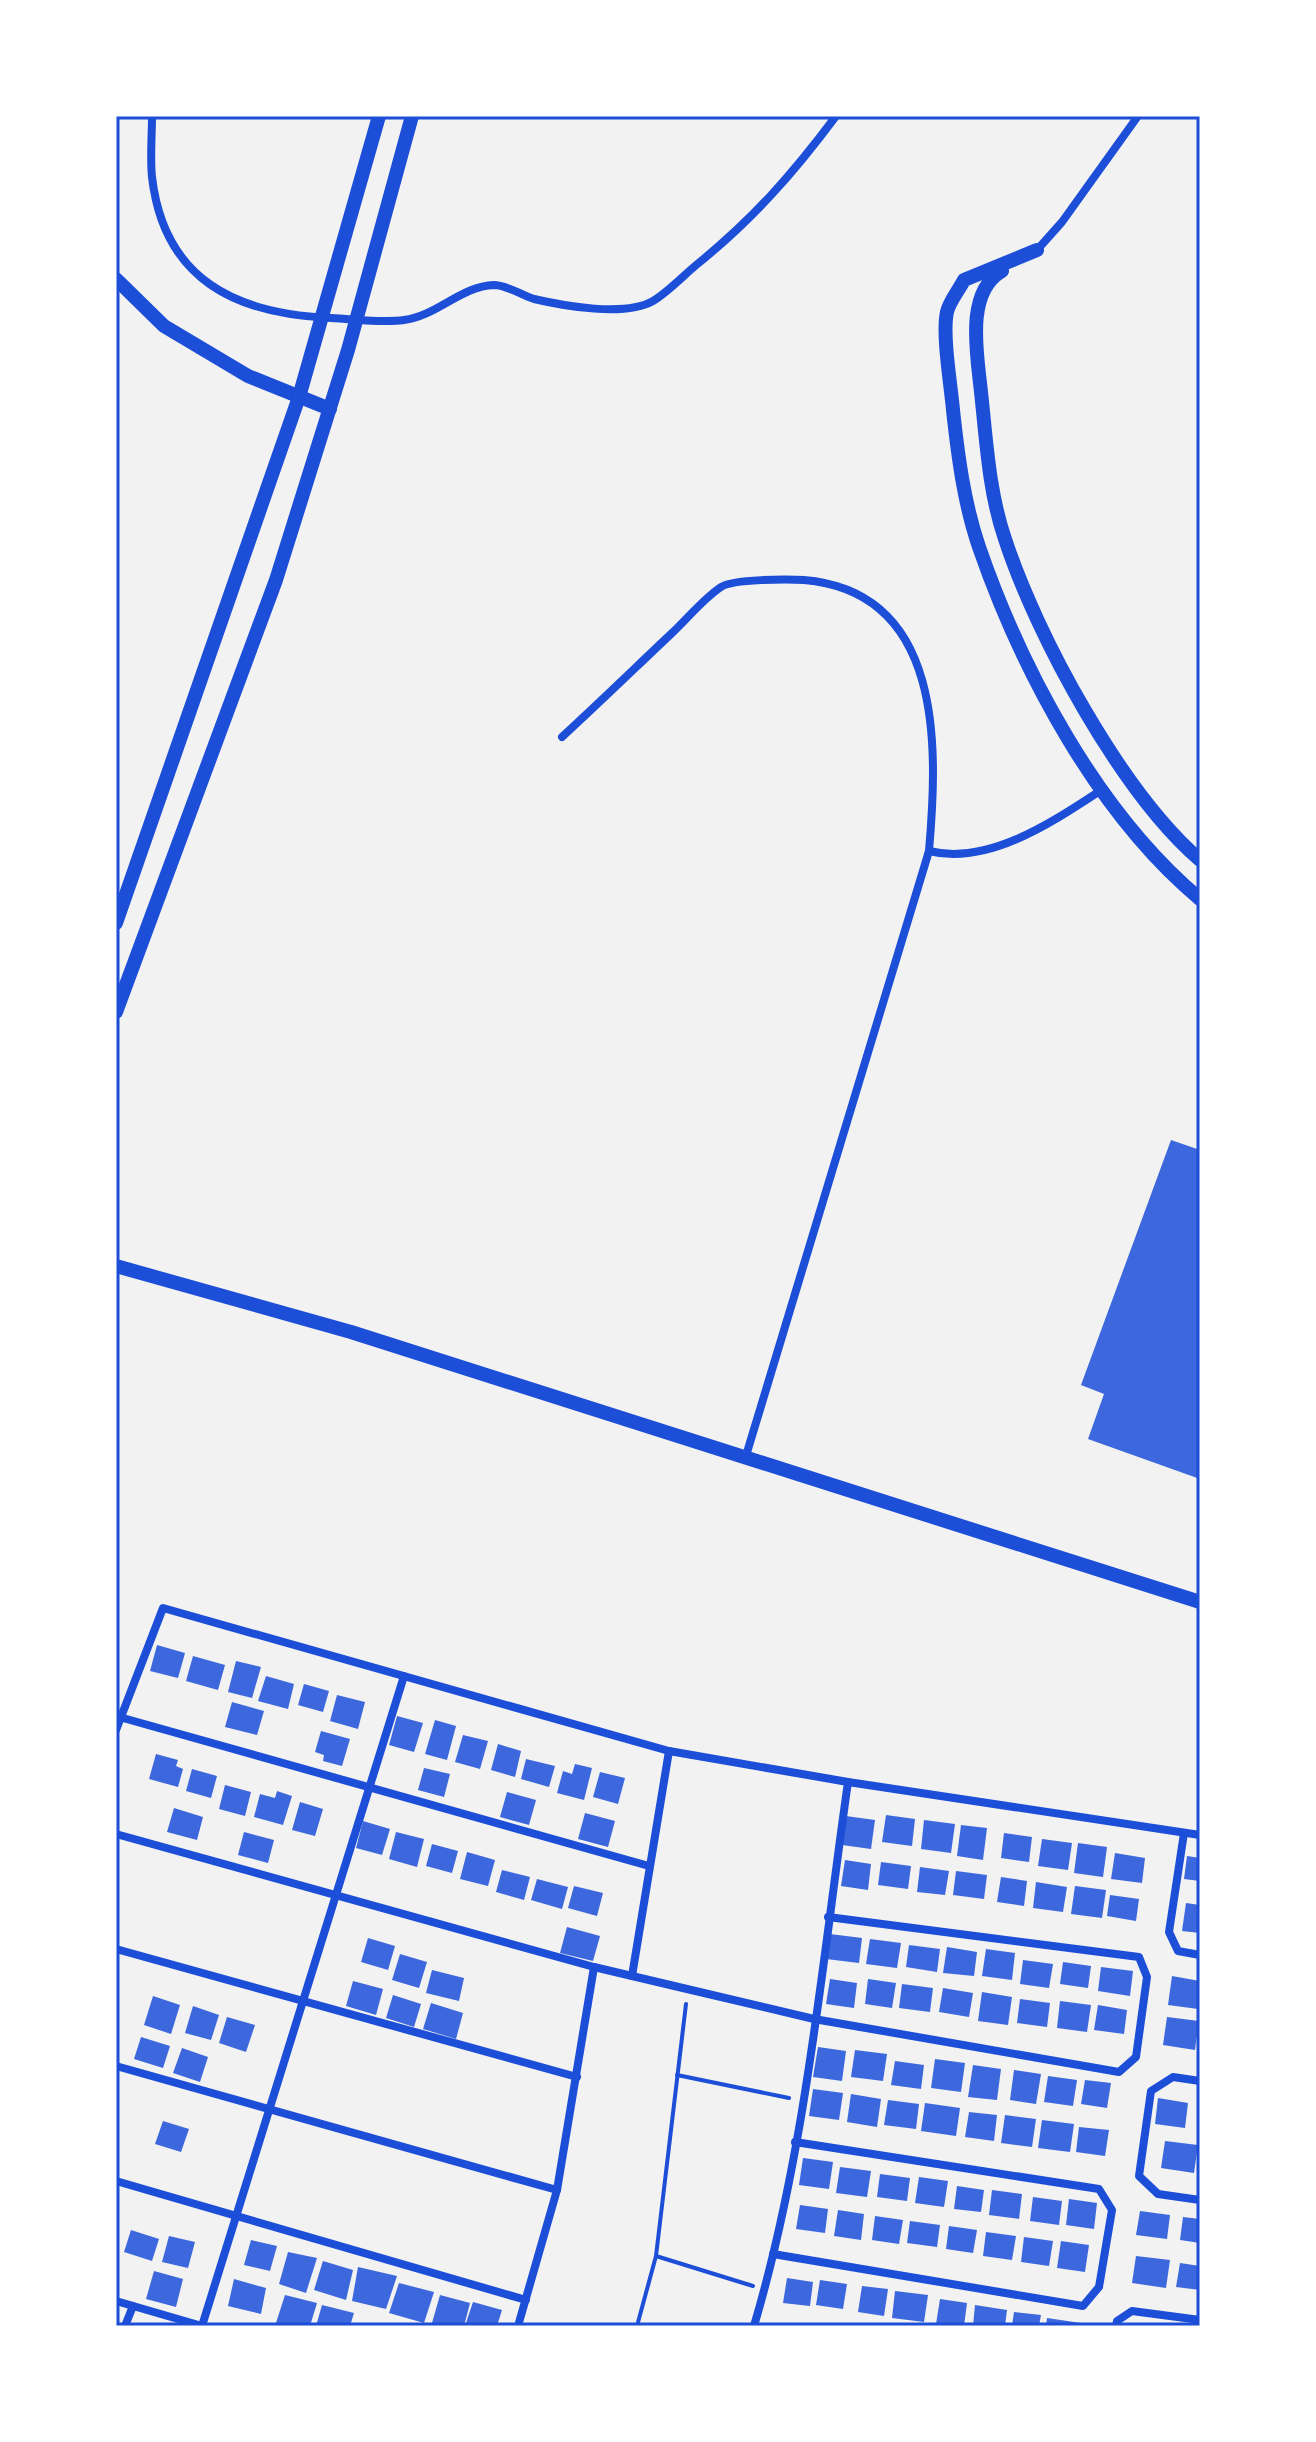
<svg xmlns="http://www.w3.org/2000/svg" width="1316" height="2442" font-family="'Zilla Slab',serif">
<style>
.building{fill:#3d67dc}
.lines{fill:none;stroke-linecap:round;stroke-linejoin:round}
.path{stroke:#1d4ed8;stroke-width:4}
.minor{stroke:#1d4ed8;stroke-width:8}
.tertiary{stroke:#1d4ed8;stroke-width:14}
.neatline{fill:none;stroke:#1d4ed8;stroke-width:3}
</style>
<rect width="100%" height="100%" fill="#f2f2f2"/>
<g class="building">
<polygon points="1171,1140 1200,1150 1200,1479 1088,1439 1104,1394 1081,1385"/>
<polygon points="157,1645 185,1653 178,1678 150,1671"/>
<polygon points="193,1656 225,1665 218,1690 186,1681"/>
<polygon points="236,1661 261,1667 252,1698 228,1692"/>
<polygon points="266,1676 294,1684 288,1709 258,1701"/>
<polygon points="304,1684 329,1691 323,1712 298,1705"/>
<polygon points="337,1695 365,1702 358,1729 330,1721"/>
<polygon points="232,1702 264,1711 257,1735 225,1727"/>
<polygon points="397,1716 423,1723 414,1752 389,1745"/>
<polygon points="435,1720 456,1726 447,1760 425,1754"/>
<polygon points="321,1731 350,1739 342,1766 323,1761 324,1755 315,1752"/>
<polygon points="463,1735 488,1741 480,1769 455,1762"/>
<polygon points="498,1744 521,1751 515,1777 491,1770"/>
<polygon points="156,1754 178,1760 176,1766 183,1769 178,1787 149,1779"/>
<polygon points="526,1759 555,1766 549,1787 521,1779"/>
<polygon points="575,1764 592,1768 584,1800 557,1793 563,1771 572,1774"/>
<polygon points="424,1768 450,1774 444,1797 418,1790"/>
<polygon points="192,1769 217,1776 211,1798 186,1791"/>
<polygon points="600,1772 625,1778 618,1804 593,1797"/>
<polygon points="225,1785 251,1792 245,1816 219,1809"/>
<polygon points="277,1791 292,1796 283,1825 254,1817 260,1794 275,1798"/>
<polygon points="507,1792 536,1800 529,1825 500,1817"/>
<polygon points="300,1802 323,1809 315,1836 292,1830"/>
<polygon points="174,1808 203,1817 197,1840 167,1832"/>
<polygon points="585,1813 615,1821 608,1847 578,1839"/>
<polygon points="886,1815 915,1819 912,1846 882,1842"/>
<polygon points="846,1816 875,1820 871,1849 842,1845"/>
<polygon points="924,1820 955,1824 951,1853 921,1849"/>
<polygon points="363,1821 390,1829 382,1855 356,1848"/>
<polygon points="961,1825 987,1828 983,1860 957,1856"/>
<polygon points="244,1832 274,1840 268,1863 238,1855"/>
<polygon points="396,1832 424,1839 417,1867 389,1859"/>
<polygon points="1004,1833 1032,1837 1029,1862 1001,1858"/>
<polygon points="1042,1839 1072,1843 1068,1870 1038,1866"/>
<polygon points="1078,1843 1107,1847 1103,1877 1074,1873"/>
<polygon points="432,1844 458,1851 452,1873 426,1866"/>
<polygon points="467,1852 495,1860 488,1886 460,1879"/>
<polygon points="1115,1853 1145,1858 1142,1883 1111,1879"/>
<polygon points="1187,1856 1200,1858 1200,1881 1184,1879"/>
<polygon points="845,1860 871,1864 868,1890 841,1886"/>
<polygon points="881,1862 911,1866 908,1889 878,1885"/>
<polygon points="920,1867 949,1871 945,1895 917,1892"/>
<polygon points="502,1870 530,1877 524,1900 496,1892"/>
<polygon points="956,1871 987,1875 984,1899 953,1895"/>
<polygon points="1001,1877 1027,1881 1024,1906 997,1902"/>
<polygon points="537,1879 568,1887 562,1909 531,1900"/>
<polygon points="1036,1882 1067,1887 1063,1912 1033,1908"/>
<polygon points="574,1886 603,1893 597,1916 568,1908"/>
<polygon points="1075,1886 1106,1890 1102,1918 1071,1914"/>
<polygon points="1110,1895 1139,1899 1136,1921 1107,1916"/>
<polygon points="1186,1903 1200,1905 1200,1933 1182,1931"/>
<polygon points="567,1927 600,1936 593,1961 560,1953"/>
<polygon points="830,1934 862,1938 859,1963 826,1959"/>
<polygon points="368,1938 395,1946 388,1970 361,1962"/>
<polygon points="870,1939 901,1943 897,1968 866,1964"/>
<polygon points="909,1945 940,1949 937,1972 906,1967"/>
<polygon points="947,1947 977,1952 974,1976 943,1973"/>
<polygon points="986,1949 1015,1953 1012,1980 982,1976"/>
<polygon points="400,1954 427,1962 419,1988 392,1980"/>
<polygon points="1023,1960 1053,1964 1049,1988 1020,1984"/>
<polygon points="1063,1962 1091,1966 1088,1988 1060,1984"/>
<polygon points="1101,1967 1133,1971 1130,1996 1098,1991"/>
<polygon points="432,1970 464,1978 459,2001 426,1993"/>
<polygon points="1172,1976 1200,1981 1198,2009 1168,2005"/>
<polygon points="830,1979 857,1983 854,2008 826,2004"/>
<polygon points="868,1979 896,1983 892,2008 865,2004"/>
<polygon points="353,1981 383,1989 376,2015 346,2006"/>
<polygon points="902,1984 933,1988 930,2012 899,2008"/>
<polygon points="943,1988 973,1993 969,2017 939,2012"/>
<polygon points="982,1992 1012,1997 1008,2025 978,2021"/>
<polygon points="393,1995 421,2004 414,2027 386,2018"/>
<polygon points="153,1996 180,2005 171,2034 144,2025"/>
<polygon points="1020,1999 1050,2003 1047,2027 1017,2023"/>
<polygon points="1060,2001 1091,2005 1087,2032 1057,2028"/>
<polygon points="431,2003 463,2013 456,2039 423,2029"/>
<polygon points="1098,2005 1127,2010 1124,2034 1094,2030"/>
<polygon points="193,2006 219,2015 211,2040 185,2033"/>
<polygon points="227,2017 255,2025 246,2052 219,2043"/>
<polygon points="1167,2017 1199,2021 1195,2050 1163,2045"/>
<polygon points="141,2037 170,2046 163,2068 134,2059"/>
<polygon points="818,2047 846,2051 842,2081 813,2077"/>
<polygon points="182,2048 208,2057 200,2082 173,2073"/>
<polygon points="855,2050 887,2054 883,2081 851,2077"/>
<polygon points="935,2059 965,2063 961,2092 931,2088"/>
<polygon points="895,2061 924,2065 921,2089 891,2085"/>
<polygon points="973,2065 1001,2069 997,2100 968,2097"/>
<polygon points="1014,2070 1041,2074 1036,2104 1010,2100"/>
<polygon points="1048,2076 1077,2080 1073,2106 1044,2102"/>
<polygon points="1085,2080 1111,2083 1107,2108 1081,2104"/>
<polygon points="813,2089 843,2093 839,2120 809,2116"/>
<polygon points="851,2094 881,2099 877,2127 847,2122"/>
<polygon points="1158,2098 1188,2103 1185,2128 1155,2124"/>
<polygon points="888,2100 919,2104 916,2129 884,2125"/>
<polygon points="925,2103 960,2108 956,2136 921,2131"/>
<polygon points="969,2112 997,2115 994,2141 965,2137"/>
<polygon points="1005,2115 1036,2119 1032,2147 1001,2143"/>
<polygon points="1042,2120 1074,2124 1070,2152 1038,2148"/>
<polygon points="163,2121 189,2129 181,2152 155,2144"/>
<polygon points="1079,2127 1109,2130 1105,2156 1076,2152"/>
<polygon points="1165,2141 1198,2145 1194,2173 1161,2168"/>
<polygon points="803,2158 833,2162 829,2189 799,2185"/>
<polygon points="840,2167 871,2171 867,2197 836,2193"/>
<polygon points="880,2174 910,2178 907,2201 877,2197"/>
<polygon points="919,2177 948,2181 944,2207 915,2203"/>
<polygon points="957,2186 984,2190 981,2212 954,2209"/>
<polygon points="992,2190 1022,2194 1019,2219 989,2215"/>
<polygon points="1033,2197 1062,2201 1059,2225 1030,2221"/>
<polygon points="1069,2199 1097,2203 1094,2229 1066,2225"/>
<polygon points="800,2205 828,2209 825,2233 796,2229"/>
<polygon points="838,2210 864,2214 861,2240 834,2236"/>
<polygon points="1140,2211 1170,2215 1167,2239 1136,2235"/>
<polygon points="875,2216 903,2220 899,2244 872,2240"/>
<polygon points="1183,2217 1200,2219 1200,2243 1180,2240"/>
<polygon points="910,2221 940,2225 937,2247 907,2243"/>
<polygon points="949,2226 977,2230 973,2253 946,2249"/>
<polygon points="131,2230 159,2239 152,2261 124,2252"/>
<polygon points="986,2232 1016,2236 1012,2260 983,2256"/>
<polygon points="169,2236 195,2242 188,2268 162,2262"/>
<polygon points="1024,2237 1053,2241 1049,2266 1021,2262"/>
<polygon points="251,2240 277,2246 270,2271 244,2265"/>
<polygon points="1061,2241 1089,2245 1085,2272 1057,2268"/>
<polygon points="288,2252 317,2258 306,2293 279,2284"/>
<polygon points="1136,2256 1170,2260 1166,2288 1132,2283"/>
<polygon points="323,2261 353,2270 346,2300 314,2290"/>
<polygon points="1180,2263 1200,2266 1200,2290 1176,2287"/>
<polygon points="358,2267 397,2276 386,2309 352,2301"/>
<polygon points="154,2271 183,2279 176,2307 146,2299"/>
<polygon points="787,2278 813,2282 810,2306 783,2303"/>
<polygon points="234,2279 266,2288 261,2314 228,2306"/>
<polygon points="820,2280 847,2284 843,2309 816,2305"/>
<polygon points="399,2283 434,2292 424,2323 389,2313"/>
<polygon points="862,2286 888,2289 884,2316 858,2312"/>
<polygon points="895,2291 928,2295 924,2322 892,2318"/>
<polygon points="285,2295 317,2303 310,2326 275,2326"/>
<polygon points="440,2295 470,2303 464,2326 432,2323"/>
<polygon points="940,2299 967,2303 964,2326 936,2324"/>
<polygon points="473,2302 502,2310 497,2326 465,2326"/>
<polygon points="322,2305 354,2313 350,2326 316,2326"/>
<polygon points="975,2305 1007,2310 1005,2326 973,2326"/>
<polygon points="1014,2312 1041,2315 1039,2326 1012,2326"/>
<polygon points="1047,2318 1081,2323 1081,2326 1046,2326"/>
</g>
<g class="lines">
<g class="path">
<polyline points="677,2075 789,2098"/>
<polyline points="656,2256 753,2286"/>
<polyline points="637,2326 656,2256 686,2004"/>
</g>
<g class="minor">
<path d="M152,116c0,20 -2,41 0,61 12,103 84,137 179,141 24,1 50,5 73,2 33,-4 57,-34 90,-35 13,0 27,10 40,14 30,7 91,18 119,2 15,-9 29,-24 42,-35 57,-46 97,-91 141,-150"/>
<polyline points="1037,250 1062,222 1138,116"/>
<path d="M562,737c37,-34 73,-69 110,-104 15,-14 31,-34 49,-46 12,-8 67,-8 83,-7 140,12 134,167 125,271l-184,608"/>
<path d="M929,851c60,15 125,-30 174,-62"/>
<polyline points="123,1718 649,1866"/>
<polyline points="116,1730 163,1608 669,1751 848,1782"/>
<polyline points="1184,1833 1169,1932 1178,1951 1200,1955"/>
<polyline points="116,1834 594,1967 687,1989 814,2019 1119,2072 1136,2057 1147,1977 1139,1957 828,1917"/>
<polyline points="116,1949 577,2077"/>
<polyline points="632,1976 669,1751"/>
<polyline points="116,2066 557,2190"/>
<polyline points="1200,2081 1173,2077 1151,2091 1139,2176 1158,2194 1200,2200"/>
<polyline points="116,2181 526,2300"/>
<polyline points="773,2254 1083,2306 1099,2287 1112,2210 1099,2189 795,2142"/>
<polyline points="116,2301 202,2326"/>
<polyline points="125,2326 133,2306"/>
<polyline points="202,2326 404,1676"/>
<polyline points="518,2326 557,2190 594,1967"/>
<path d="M754,2326c52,-176 68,-363 94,-544l352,53"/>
<polyline points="1116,2326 1117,2321 1132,2311 1200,2320"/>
</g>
<g class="tertiary">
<path d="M1037,250l-73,30c-5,10 -15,22 -17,32 -5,22 4,74 6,98 5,46 11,93 26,137 43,124 119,267 221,352"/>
<path d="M1002,271c-35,20 -26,76 -22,112 6,51 8,107 25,156 32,98 117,254 195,321"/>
<polyline points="116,279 164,326 248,376 330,409"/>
<polyline points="116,923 299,397 379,116"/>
<polyline points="116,1012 276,580 348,350 412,116"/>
<polyline points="116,1266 351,1332 1200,1602"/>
</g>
</g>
<rect width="1316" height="2442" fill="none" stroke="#ffffff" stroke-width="236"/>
<rect x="118" y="118" width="1080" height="2206" class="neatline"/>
</svg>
